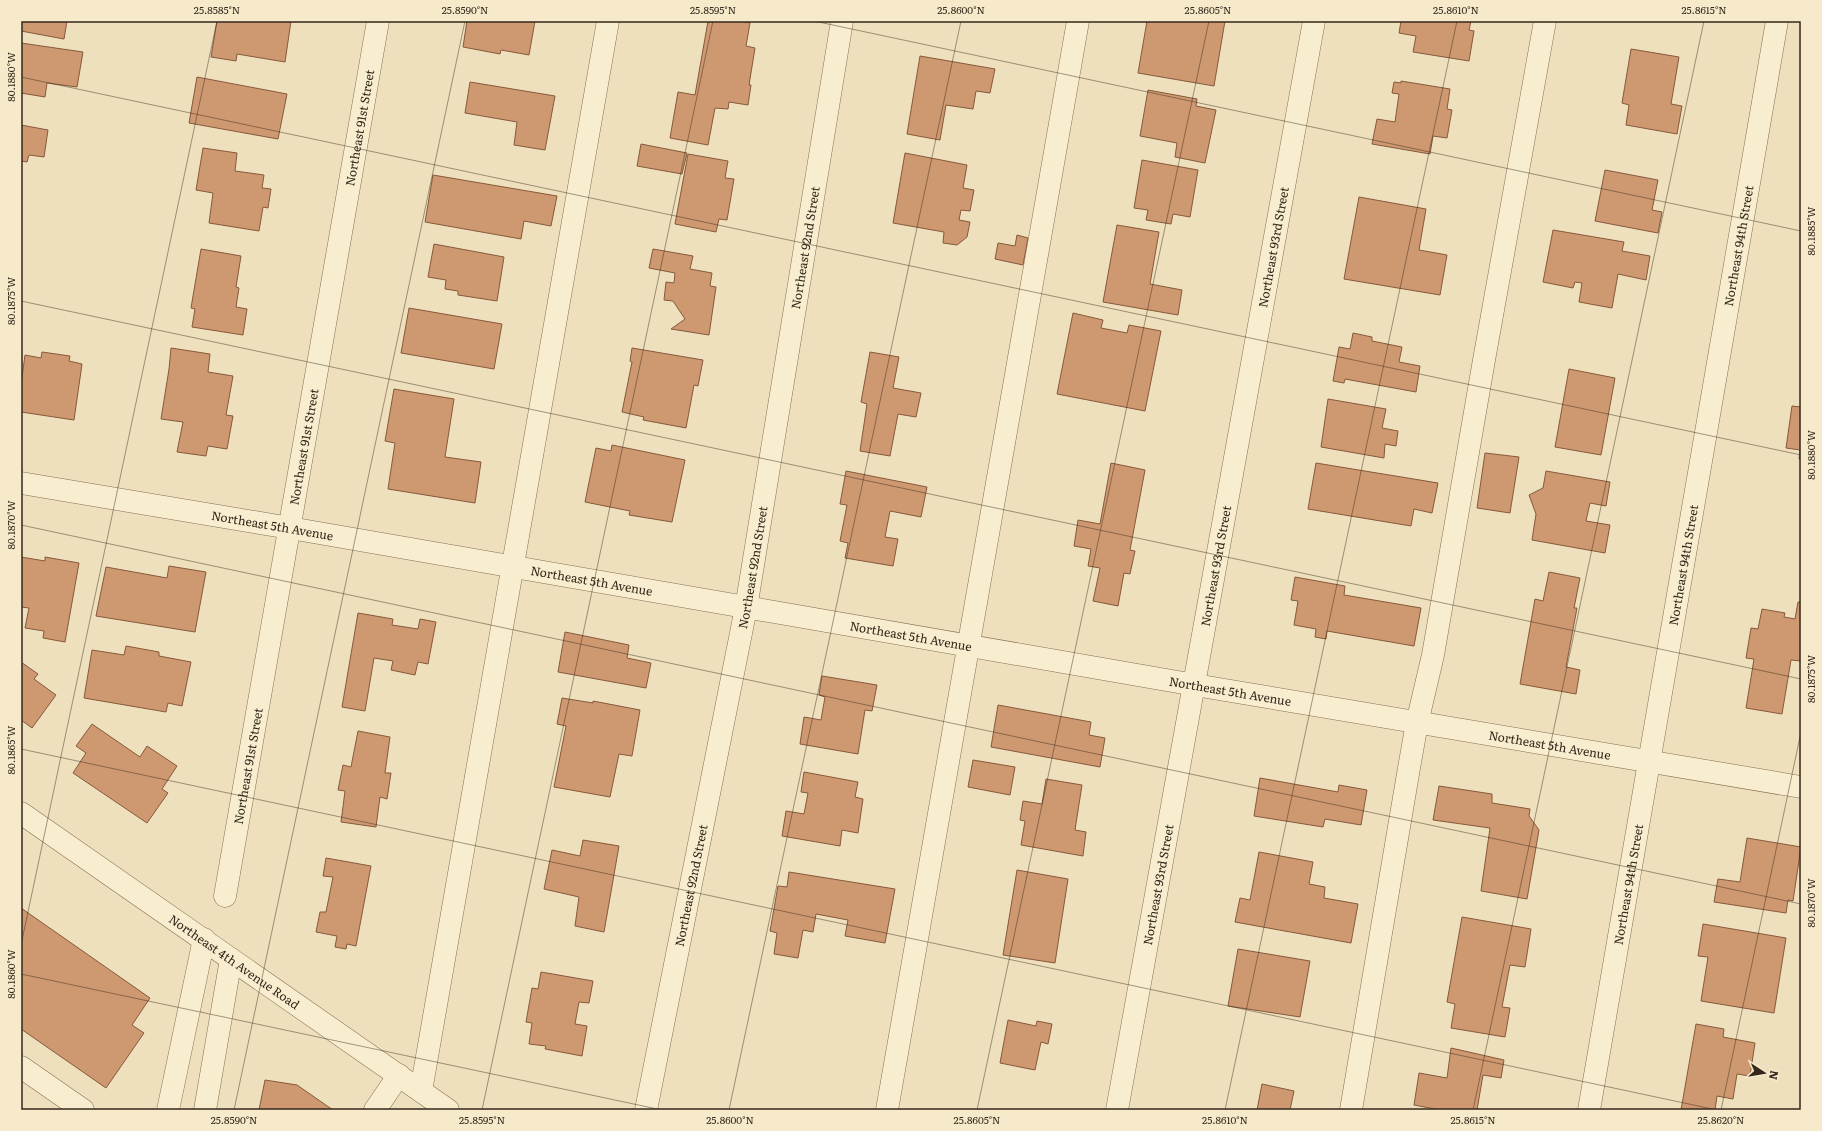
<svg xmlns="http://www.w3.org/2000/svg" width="1822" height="1131" font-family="Literata,serif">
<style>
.building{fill:#ce9870;stroke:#86593b}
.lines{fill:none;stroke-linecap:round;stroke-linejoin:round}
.minor-casing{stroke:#866f55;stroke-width:23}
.minor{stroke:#f9edcf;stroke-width:22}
.ticks{fill:none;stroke:#35271b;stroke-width:1;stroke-opacity:0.45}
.labels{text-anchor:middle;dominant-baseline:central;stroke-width:4;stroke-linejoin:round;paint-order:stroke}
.street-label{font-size:12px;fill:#35271b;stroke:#f6eacb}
.neatline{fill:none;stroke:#35271b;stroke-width:1.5}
.ticks-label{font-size:10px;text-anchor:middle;fill:#35271b}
</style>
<rect width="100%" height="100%" fill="#eee0bc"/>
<g class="building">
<polygon points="21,21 67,21 64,39 21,31"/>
<polygon points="217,21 291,21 285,62 237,54 236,61 211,57"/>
<polygon points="467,21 535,21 529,55 501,50 500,54 463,47"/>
<polygon points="708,21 741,21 750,23 746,46 755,48 749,85 751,85 748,105 729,102 728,109 715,108 708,145 670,138 678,92 695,95"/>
<polygon points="1147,21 1225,21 1214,86 1138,73"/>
<polygon points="1401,21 1471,21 1469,30 1474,31 1469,61 1413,52 1416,36 1399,33"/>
<polygon points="21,43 83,52 77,87 47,83 45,97 21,93"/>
<polygon points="1631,49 1679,57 1671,104 1682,106 1677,134 1626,125 1629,105 1622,103"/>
<polygon points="920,56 995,69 990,93 976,91 973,109 946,105 940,140 907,134"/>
<polygon points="197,77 287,94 278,139 189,123"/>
<polygon points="1401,81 1450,89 1447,109 1452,110 1447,138 1433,136 1430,154 1372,144 1377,119 1395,122 1399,94 1392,93 1394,82 1401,83"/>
<polygon points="470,82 555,96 545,150 514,145 517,122 465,113"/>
<polygon points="1148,90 1197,99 1196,106 1216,110 1205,163 1175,157 1177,143 1140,136"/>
<polygon points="21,125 48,130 44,157 29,155 27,162 21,161"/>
<polygon points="641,144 687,153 682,174 637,166"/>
<polygon points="203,148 237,153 235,171 264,175 262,188 271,189 268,208 263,207 259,231 209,223 213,193 196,190"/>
<polygon points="905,153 967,165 963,188 974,190 970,211 961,210 959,220 970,222 967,237 957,245 943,243 944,232 893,223"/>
<polygon points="688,154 728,161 725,178 734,179 727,220 719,219 716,232 675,224"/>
<polygon points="1142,160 1198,170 1190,217 1173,214 1171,224 1146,220 1148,210 1134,208"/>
<polygon points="1605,170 1658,180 1652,210 1662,212 1658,233 1595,221"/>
<polygon points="433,175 557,196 551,226 524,221 521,239 425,222"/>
<polygon points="1359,197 1426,209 1419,250 1447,255 1440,295 1344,279"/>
<polygon points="1117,225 1159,232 1150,284 1182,290 1178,315 1103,302"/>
<polygon points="1553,230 1624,242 1622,251 1650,256 1646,280 1618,274 1612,308 1579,302 1582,283 1575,282 1573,288 1543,282"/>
<polygon points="1017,235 1028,238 1023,265 995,259 998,243 1015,246"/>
<polygon points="434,244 504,257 497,301 458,295 458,291 445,289 446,280 428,277"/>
<polygon points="201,249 241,256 236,287 239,288 236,307 247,309 243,335 192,327 195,309 191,308"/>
<polygon points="653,249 693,256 690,269 712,273 710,286 716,287 709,335 671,329 685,319 673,301 664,300 666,282 674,283 675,273 649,268"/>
<polygon points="409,308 502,324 494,369 401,353"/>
<polygon points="1073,313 1103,320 1101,328 1127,333 1129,325 1161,331 1145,411 1057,394"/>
<polygon points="1353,333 1372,337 1372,341 1402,347 1399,362 1420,366 1416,392 1345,379 1344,383 1333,381 1339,347 1350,349"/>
<polygon points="171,348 210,354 208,372 233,376 226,415 233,416 227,449 208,446 206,456 177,452 183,422 161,419 169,369"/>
<polygon points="632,348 703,360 698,386 694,385 686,428 643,420 644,417 622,412 632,362 630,361"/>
<polygon points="42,352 70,356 69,361 82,364 74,420 21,412 21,384 25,355 41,358"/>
<polygon points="870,352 899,357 893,388 921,393 916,417 898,414 890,456 860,451 867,404 861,402"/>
<polygon points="1569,369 1615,378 1601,455 1555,447"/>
<polygon points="394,389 454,399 445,457 481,462 475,503 388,489 395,443 385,441"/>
<polygon points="1328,399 1386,409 1382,428 1398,431 1396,446 1385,444 1384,458 1321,447"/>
<polygon points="1792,406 1801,407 1801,460 1799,459 1800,450 1786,448"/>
<polygon points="612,445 685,460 672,522 629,515 630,511 585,502 596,448 611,451"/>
<polygon points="1485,453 1519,457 1510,513 1477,508"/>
<polygon points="1111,463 1145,470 1130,550 1135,551 1130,574 1124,573 1118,606 1093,601 1100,568 1088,566 1091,549 1074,546 1078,520 1100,524"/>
<polygon points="1316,463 1438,483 1432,513 1414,509 1411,526 1308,509"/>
<polygon points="846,471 927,487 921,517 890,511 885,537 898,539 893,566 845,558 848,543 840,541 847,505 840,504"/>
<polygon points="1546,471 1610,482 1606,506 1590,503 1586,521 1610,525 1605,553 1532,540 1536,514 1529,495 1543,488"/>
<polygon points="21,557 45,561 45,557 79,563 65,642 43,638 44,631 25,628 29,608 21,607"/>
<polygon points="169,566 206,572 195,632 96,616 106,567 167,578"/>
<polygon points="1549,572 1580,578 1574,608 1577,608 1566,667 1580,670 1576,694 1520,684 1535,599 1543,601"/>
<polygon points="1295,577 1345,586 1344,595 1421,608 1414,646 1327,631 1326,639 1315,637 1316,629 1294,625 1298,601 1291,600"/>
<polygon points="1798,602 1801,602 1801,661 1791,660 1782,714 1746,708 1754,659 1746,658 1751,628 1758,629 1762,609 1785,613 1784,617 1795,619"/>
<polygon points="358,613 393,619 392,625 418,629 420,619 436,622 428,664 418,662 415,675 391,670 393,661 374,658 365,711 342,707"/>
<polygon points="565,632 629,645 627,658 651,663 646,688 558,672"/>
<polygon points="126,646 159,652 159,656 191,662 182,706 168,703 166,712 84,698 92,650 124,655"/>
<polygon points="21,662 38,674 34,679 56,695 32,728 21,720"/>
<polygon points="822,676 877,685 872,711 865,710 858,754 800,744 804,717 821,720 825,697 819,695"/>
<polygon points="562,698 593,703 593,701 640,710 632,756 619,754 610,797 554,787 566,726 557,724"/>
<polygon points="998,705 1091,722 1089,735 1105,738 1100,767 991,747"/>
<polygon points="92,724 140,757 147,746 177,766 162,789 168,793 147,823 73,773 86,753 76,746"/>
<polygon points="358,731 390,737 385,773 391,773 387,799 380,797 376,827 341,822 345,791 338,790 343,765 351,767"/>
<polygon points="973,760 1015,767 1010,795 968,787"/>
<polygon points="804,772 858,782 855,797 863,799 858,833 842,830 840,846 782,836 786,811 804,814 808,793 801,792"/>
<polygon points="1260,778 1338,792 1339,785 1367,790 1361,825 1325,819 1323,827 1254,816"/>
<polygon points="1046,779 1082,785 1075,830 1086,832 1083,856 1021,845 1025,821 1020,820 1023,801 1042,804"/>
<polygon points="1439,786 1492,794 1492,803 1530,809 1529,816 1539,830 1527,899 1481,891 1490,828 1433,820"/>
<polygon points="1747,838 1801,847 1793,901 1788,900 1786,913 1714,902 1718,879 1740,882"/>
<polygon points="583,840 619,846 604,932 575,926 579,897 544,889 552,850 580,856"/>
<polygon points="1259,852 1313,862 1309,884 1325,887 1324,898 1358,904 1351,943 1235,922 1240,898 1250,900"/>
<polygon points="326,858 371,866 356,946 347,944 346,949 335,947 337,936 316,932 320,912 326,912 333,877 323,876"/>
<polygon points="1017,870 1068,879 1055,963 1003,955"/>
<polygon points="789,872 895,889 885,943 845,936 848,920 816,914 813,932 803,930 798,958 774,954 777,933 770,931 778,886 787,887"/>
<polygon points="21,908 150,998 132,1025 144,1033 106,1088 21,1029"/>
<polygon points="1462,917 1531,929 1525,967 1510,965 1502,1007 1510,1008 1505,1037 1451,1028 1455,1004 1447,1002"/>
<polygon points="1703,924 1786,938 1774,1013 1701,1001 1708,957 1698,956"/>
<polygon points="1238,949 1310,961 1300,1017 1228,1006"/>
<polygon points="541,972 593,981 589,1003 579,1002 575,1024 587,1026 582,1056 545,1049 546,1046 529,1044 532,1023 526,1022 532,988 538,989"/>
<polygon points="1008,1020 1036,1026 1037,1021 1052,1024 1048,1044 1041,1042 1035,1070 1000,1063"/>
<polygon points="1696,1024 1724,1029 1723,1037 1755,1043 1750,1076 1737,1074 1733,1099 1717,1096 1715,1110 1681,1110"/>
<polygon points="1451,1048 1504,1060 1501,1078 1483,1075 1477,1110 1440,1110 1414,1105 1419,1073 1447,1078"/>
<polygon points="265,1080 297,1085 333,1110 259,1110"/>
<polygon points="1262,1084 1294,1091 1290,1110 1257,1110"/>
</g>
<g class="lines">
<g class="minor-casing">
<g id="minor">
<path id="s1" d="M21,483l269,45 905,157 606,102"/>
<path id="s2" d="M21,813l427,297"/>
<path id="s3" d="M225,896l153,-875"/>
<polyline points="21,1067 83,1110"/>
<polyline points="421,1091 608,21"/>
<polyline points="168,1110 204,939"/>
<polyline points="205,1110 231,959"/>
<polyline points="375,1110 399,1075"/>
<path id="s4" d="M646,1110l100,-502 96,-587"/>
<polyline points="887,1110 1078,21"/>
<path id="s5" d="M1117,1110l197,-1089"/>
<polyline points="1351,1110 1409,768 1417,723 1433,655 1484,360 1545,21"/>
<path id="s6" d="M1589,1110l188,-1089"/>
</g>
</g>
<use href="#minor" class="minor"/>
</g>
<path class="ticks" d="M814,21l987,210M21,77l1780,378M21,301l1780,378M21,525l1780,379M21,749l1696,361M21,945l196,-924M21,974l641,136M234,1110l231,-1089M482,1110l231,-1089M729,1110l232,-1089M977,1110l232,-1089M1225,1110l232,-1089M1473,1110l231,-1089M1721,1110l80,-378"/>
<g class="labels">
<g class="street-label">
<text stroke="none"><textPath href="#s3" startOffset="780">Northeast 91st Street</textPath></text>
<text stroke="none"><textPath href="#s6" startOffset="877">Northeast 94th Street</textPath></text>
<text stroke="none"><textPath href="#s4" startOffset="877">Northeast 92nd Street</textPath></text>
<text stroke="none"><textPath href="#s5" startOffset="877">Northeast 93rd Street</textPath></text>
<text stroke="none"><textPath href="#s3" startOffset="456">Northeast 91st Street</textPath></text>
<text stroke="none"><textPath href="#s1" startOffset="255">Northeast 5th Avenue</textPath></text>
<text stroke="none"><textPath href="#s5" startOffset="553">Northeast 93rd Street</textPath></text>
<text stroke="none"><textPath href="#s6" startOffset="553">Northeast 94th Street</textPath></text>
<text stroke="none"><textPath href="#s4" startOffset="553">Northeast 92nd Street</textPath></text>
<text stroke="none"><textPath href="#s1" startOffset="579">Northeast 5th Avenue</textPath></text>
<text stroke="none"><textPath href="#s1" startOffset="903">Northeast 5th Avenue</textPath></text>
<text stroke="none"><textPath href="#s1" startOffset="1227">Northeast 5th Avenue</textPath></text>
<text stroke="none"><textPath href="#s1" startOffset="1551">Northeast 5th Avenue</textPath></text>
<text stroke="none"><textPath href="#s3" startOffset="132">Northeast 91st Street</textPath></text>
<text stroke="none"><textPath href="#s5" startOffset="229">Northeast 93rd Street</textPath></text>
<text stroke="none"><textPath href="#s4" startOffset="229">Northeast 92nd Street</textPath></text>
<text stroke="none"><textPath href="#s6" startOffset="229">Northeast 94th Street</textPath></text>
<text stroke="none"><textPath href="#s2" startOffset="260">Northeast 4th Avenue Road</textPath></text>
</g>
</g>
<rect width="1822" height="1131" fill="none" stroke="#f6eacb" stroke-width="44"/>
<g transform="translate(1764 1073) rotate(102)" stroke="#f6eacb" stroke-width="3" paint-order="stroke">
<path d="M0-3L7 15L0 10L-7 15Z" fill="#35271b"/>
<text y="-6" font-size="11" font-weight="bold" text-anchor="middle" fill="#35271b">N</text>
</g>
<rect x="22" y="22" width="1778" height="1087" class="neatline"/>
<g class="ticks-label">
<text x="217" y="14">25.8585°N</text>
<text x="465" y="14">25.8590°N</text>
<text x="713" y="14">25.8595°N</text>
<text x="961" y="14">25.8600°N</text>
<text x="1208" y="14">25.8605°N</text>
<text x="1456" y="14">25.8610°N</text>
<text x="1704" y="14">25.8615°N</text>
<text transform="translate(11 77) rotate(-90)" y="4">80.1880°W</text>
<text transform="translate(1811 231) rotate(-90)" y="4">80.1885°W</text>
<text transform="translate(11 301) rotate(-90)" y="4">80.1875°W</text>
<text transform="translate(1811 455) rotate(-90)" y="4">80.1880°W</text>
<text transform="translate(11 525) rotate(-90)" y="4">80.1870°W</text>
<text transform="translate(1811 679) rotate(-90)" y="4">80.1875°W</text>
<text transform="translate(11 750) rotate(-90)" y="4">80.1865°W</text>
<text transform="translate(1811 903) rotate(-90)" y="4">80.1870°W</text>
<text transform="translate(11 974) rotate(-90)" y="4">80.1860°W</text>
<text x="234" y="1124">25.8590°N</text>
<text x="482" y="1124">25.8595°N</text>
<text x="730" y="1124">25.8600°N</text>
<text x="977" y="1124">25.8605°N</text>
<text x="1225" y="1124">25.8610°N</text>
<text x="1473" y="1124">25.8615°N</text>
<text x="1721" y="1124">25.8620°N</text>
</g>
</svg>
